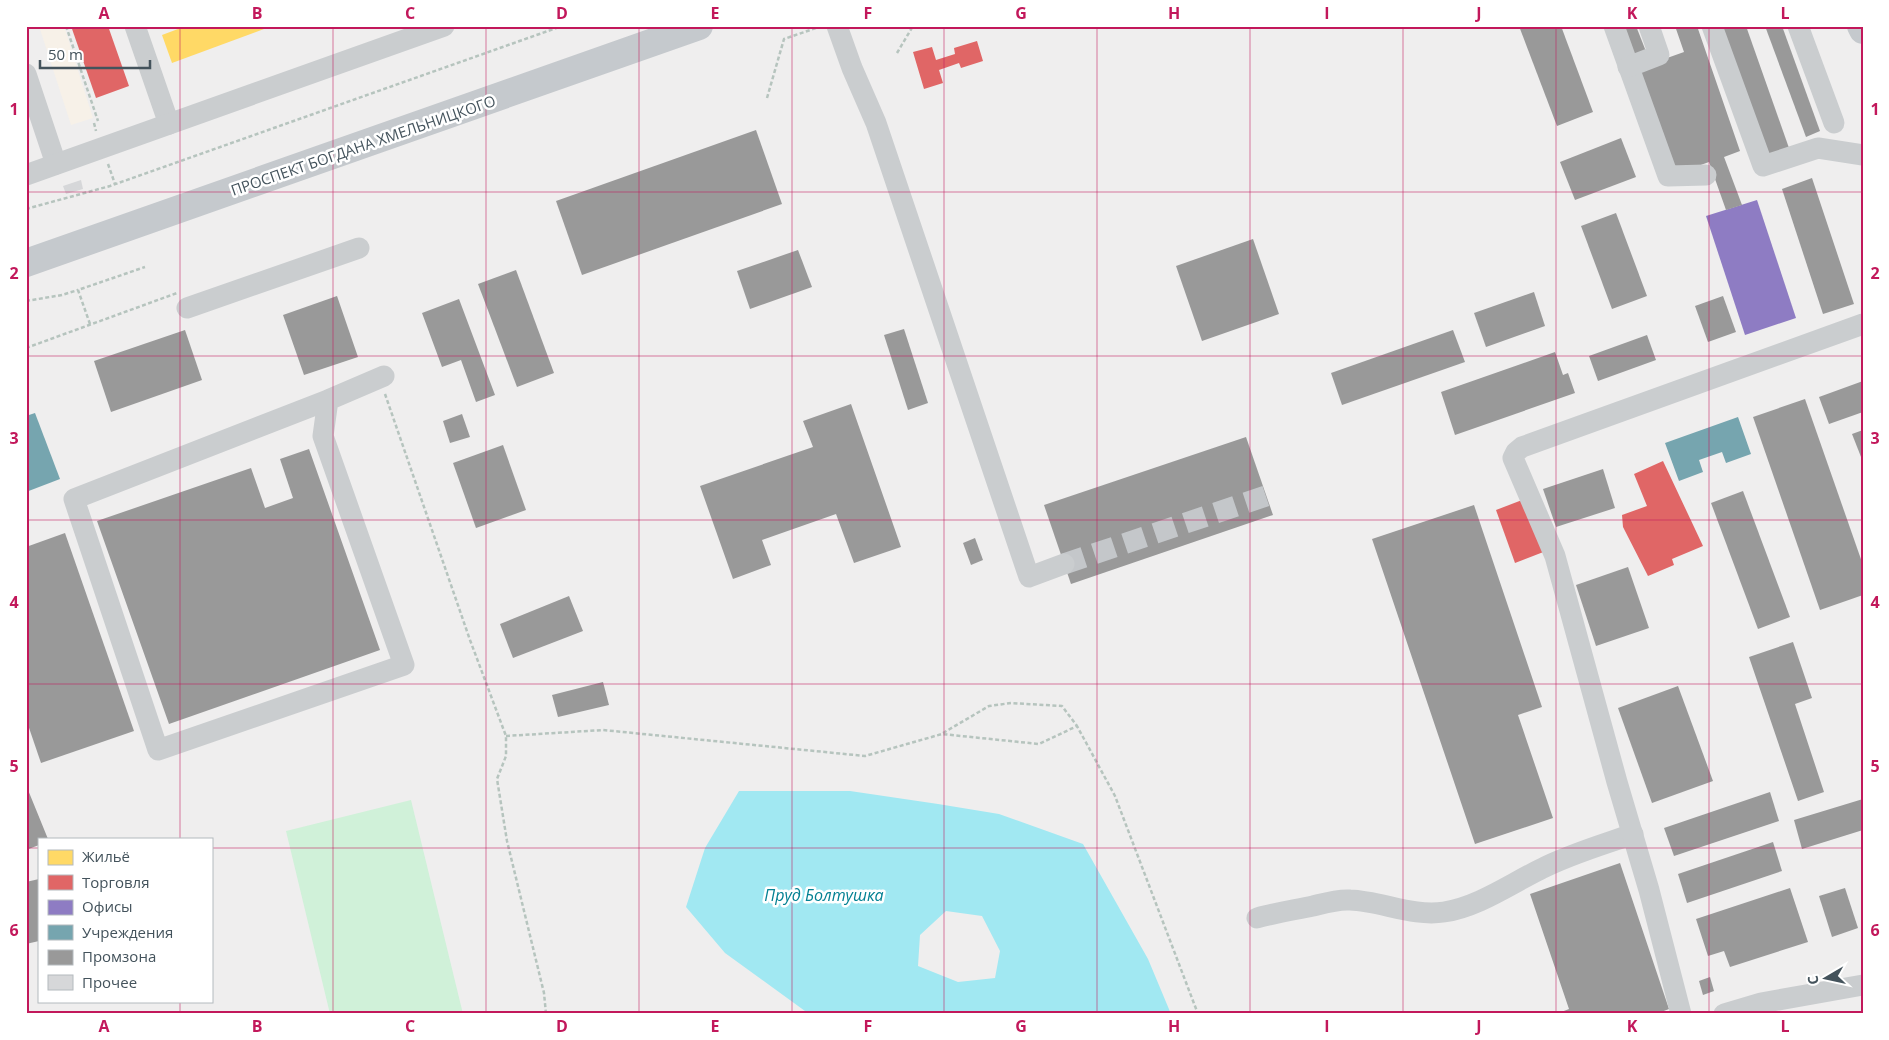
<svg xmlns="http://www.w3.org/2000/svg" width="1889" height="1040" font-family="'Open Sans',sans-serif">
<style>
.commercial{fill:#f7f1e8}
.green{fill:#d0f1d9}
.water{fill:#a1e8f2;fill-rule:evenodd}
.homes{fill:#ffd966}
.shops{fill:#e06666}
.offices{fill:#8e7cc3}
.public{fill:#76a5af}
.industry{fill:#999}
.building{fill:#d6d7d9}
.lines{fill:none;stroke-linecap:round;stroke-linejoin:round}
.minor-tunnel{stroke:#c4c7ca;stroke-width:21;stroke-dasharray:21 11;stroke-linecap:butt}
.path{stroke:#b6c4be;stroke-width:2.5;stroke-dasharray:4 2.5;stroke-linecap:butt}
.minor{stroke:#cacdcf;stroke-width:21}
.major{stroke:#c5c9cd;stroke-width:28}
.grid{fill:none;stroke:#c2185b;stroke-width:1;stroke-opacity:0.55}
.labels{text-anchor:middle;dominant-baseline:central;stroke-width:5;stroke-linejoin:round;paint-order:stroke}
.street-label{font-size:15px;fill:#44535c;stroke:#fff}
.water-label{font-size:16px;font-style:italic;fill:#038193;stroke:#fff}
.neatline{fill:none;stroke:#c2185b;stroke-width:2}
.grid-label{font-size:16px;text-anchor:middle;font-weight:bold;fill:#c2185b}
</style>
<rect width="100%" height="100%" fill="#efeeee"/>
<polygon class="commercial" points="39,26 64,26 93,118 71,125"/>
<polygon class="green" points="411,800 463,1014 330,1014 286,831"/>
<path class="water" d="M739,791h111l88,13 61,10 84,30 65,115 23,55h-365l-1,-3 -80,-58 -39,-46 19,-59zM946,911l36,5 18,35 -5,27 -37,4 -40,-16 2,-31z"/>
<polygon class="homes" points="186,26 272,26 172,63 162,35"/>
<g class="shops">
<polygon points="71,26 108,26 129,86 96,98"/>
<polygon points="977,41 983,61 961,68 959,63 939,70 943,83 924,89 913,52 932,47 936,60 955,54 954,48"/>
<polygon points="1663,461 1703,546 1672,559 1674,565 1648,576 1623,527 1622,515 1647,506 1634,474"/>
<polygon points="1527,498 1546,551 1515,563 1496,510"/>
</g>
<polygon class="offices" points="1757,200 1796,318 1745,335 1706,216"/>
<g class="public">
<polygon points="35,413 60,479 26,492 26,416"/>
<polygon points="1738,417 1751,454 1726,463 1722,452 1699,460 1703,472 1679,481 1665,443"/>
</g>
<g class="industry">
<polygon points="1519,26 1561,26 1593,112 1557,126"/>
<polygon points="1619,26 1636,26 1647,54 1632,59"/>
<polygon points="1675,26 1697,26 1740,151 1724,157 1742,205 1726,210 1709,162 1676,174 1639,68 1684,52"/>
<polygon points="1717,26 1746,26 1789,148 1763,157"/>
<polygon points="1765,26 1782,26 1820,131 1806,137"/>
<polygon points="756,130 782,204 582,275 556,201"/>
<polygon points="1621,138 1636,177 1575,200 1560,162"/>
<polygon points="1812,178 1854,304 1823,314 1782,189"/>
<polygon points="1616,213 1647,296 1612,309 1581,226"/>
<polygon points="1253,239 1279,314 1202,341 1176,266"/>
<polygon points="798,250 812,287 750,309 737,271"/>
<polygon points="516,270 554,373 517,387 478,284"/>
<polygon points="1534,292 1545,326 1486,347 1474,313"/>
<polygon points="337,296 358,357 304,375 283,315"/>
<polygon points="1723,296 1736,332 1708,342 1695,306"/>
<polygon points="459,299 495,395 476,402 461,360 442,367 422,313"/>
<polygon points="904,329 928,403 908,410 884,335"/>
<polygon points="185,330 202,380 111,412 94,361"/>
<polygon points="1453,330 1465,362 1342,405 1331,373"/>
<polygon points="1647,335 1656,360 1598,381 1589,356"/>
<polygon points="1555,352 1563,375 1568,373 1575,393 1455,435 1441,392"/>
<polygon points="1863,381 1863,412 1829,424 1819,397"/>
<polygon points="1805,399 1863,565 1863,595 1820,610 1753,417"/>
<polygon points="851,404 901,547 854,563 836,514 762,540 771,565 733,579 700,486 813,447 803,421"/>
<polygon points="462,414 470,437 450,443 443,421"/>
<polygon points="1863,430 1863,462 1852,434"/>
<polygon points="1246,437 1273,515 1071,584 1044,505"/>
<polygon points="503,445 526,510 476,528 453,463"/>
<polygon points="309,449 380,650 169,724 97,521 251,468 265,508 293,498 280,459"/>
<polygon points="1603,469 1615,508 1556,527 1543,489"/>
<polygon points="1743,491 1790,617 1758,629 1711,503"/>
<polygon points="1474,505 1542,707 1518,715 1553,818 1475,844 1372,539"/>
<polygon points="65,533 134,731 41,763 26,719 26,547"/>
<polygon points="975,538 983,560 971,565 963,543"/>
<polygon points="1628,567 1649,628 1596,646 1576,585"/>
<polygon points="569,596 583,631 513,658 500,624"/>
<polygon points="1793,642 1812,698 1795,704 1824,792 1798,801 1749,657"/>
<polygon points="603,682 609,705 558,717 552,695"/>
<polygon points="1678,686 1713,781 1652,803 1618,708"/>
<polygon points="26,785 48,839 39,839 39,845 26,850"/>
<polygon points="1770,792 1779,821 1674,856 1664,828"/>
<polygon points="1863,799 1863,830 1802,849 1794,820"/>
<polygon points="1773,842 1782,871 1687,903 1678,874"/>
<polygon points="1620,863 1669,1009 1656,1014 1556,1014 1569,1009 1530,894"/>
<polygon points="39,879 39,941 26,944 26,882"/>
<polygon points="1790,888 1808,942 1730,967 1724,951 1708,956 1696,919"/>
<polygon points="1845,888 1858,928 1832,937 1819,896"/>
<polygon points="1710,977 1714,991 1703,995 1699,981"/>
</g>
<polygon class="building" points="81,180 83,189 66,194 63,186"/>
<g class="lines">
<polyline class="minor-tunnel" points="1064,564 1266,496"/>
<g class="path">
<polyline points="66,26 98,121"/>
<polyline points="897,53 913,26"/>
<polyline points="767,98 784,39 819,27"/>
<polyline points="94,123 96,131"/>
<polyline points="108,164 115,184"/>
<polyline points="26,209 110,186 562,26"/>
<polyline points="26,301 62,295 78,290"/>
<polyline points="90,324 78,290 145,267"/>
<polyline points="26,348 177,293"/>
<polyline points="385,394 470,640 506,736 506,756 497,779 507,841 544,993 546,1014"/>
<polyline points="943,733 989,706 1011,703 1062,706 1077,726"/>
<polyline points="506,736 603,730 865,756 942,734 1039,744 1077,726 1115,796 1198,1014"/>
</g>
<g class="minor">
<polyline points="135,26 169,124"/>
<polyline points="837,26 852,68 876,123 1029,577 1064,564"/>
<polyline points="1614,26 1668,176 1706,175"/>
<polyline points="1712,26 1763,166 1818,148 1863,155"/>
<polyline points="1798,26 1834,123"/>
<polyline points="1628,67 1659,55 1649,26"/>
<polyline points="26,74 56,164"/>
<polyline points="26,175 444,26"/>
<polyline points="187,308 359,248"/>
<polyline points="328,400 74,499 158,750 404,665 323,436 328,400 384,376"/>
<path d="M1257,918c18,-5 37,-8 56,-12 12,-3 25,-7 37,-6 31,1 63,17 94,12 34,-5 66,-28 97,-43 29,-15 61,-24 92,-35"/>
<polyline points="1681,1014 1649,890 1617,782 1555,556 1513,458 1516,452 1522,447 1863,324"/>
<polyline points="1724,1014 1761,1003 1863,985"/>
</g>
<g class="major">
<polyline points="1861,26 1863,30"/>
<polyline points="26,263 699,26"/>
</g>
</g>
<path class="grid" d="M180,26v813M333,26v988M486,26v988M639,26v988M792,26v988M944,26v988M1097,26v988M1250,26v988M1403,26v988M1556,26v988M1709,26v988M26,192h1837M26,356h1837M26,520h1837M26,684h1837M26,848h13M211,848h1652M180,1001v13"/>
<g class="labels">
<g class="street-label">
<text transform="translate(363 145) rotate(-19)">ПРОСПЕКТ БОГДАНА ХМЕЛЬНИЦКОГО</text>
</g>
<g class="water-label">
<text x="824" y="895">Пруд Болтушка</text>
</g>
</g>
<rect width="1889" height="1040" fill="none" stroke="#ffffff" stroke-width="55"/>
<rect x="38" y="838" width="175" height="165" fill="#ffffff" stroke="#b4babe"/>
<rect x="48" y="850" width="25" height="15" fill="#ffd966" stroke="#b4babe"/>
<text x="82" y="862" font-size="15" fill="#44535c">Жильё</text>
<rect x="48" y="875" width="25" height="15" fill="#e06666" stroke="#b4babe"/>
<text x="82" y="888" font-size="15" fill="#44535c">Торговля</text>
<rect x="48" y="900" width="25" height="15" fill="#8e7cc3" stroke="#b4babe"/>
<text x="82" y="912" font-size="15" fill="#44535c">Офисы</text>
<rect x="48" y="925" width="25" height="15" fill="#76a5af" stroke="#b4babe"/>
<text x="82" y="938" font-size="15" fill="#44535c">Учреждения</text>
<rect x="48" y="950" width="25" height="15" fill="#999999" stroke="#b4babe"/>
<text x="82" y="962" font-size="15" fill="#44535c">Промзона</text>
<rect x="48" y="975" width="25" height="15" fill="#d6d7d9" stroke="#b4babe"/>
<text x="82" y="988" font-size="15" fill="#44535c">Прочее</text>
<g transform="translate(1826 978) rotate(261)" stroke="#ffffff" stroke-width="4" paint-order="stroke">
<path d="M0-4L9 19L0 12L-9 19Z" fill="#44535c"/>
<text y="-8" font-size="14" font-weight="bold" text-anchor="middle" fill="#44535c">С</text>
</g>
<path d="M40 60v8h110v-8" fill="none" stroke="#44535c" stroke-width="2.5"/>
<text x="48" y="60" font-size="15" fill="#44535c" stroke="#ffffff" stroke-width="4" paint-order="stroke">50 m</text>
<rect x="28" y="28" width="1834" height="984" class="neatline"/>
<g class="grid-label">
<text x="104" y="19">A</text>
<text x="257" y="19">B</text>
<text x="410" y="19">C</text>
<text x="562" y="19">D</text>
<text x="715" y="19">E</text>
<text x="868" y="19">F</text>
<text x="1021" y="19">G</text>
<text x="1174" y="19">H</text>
<text x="1327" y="19">I</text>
<text x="1479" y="19">J</text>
<text x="1632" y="19">K</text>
<text x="1785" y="19">L</text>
<text x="14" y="115">1</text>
<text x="1875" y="115">1</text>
<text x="14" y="279">2</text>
<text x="1875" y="279">2</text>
<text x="14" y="444">3</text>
<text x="1875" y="444">3</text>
<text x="14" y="608">4</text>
<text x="1875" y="608">4</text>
<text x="14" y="772">5</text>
<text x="1875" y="772">5</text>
<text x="14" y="936">6</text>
<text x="1875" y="936">6</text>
<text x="104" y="1032">A</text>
<text x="257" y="1032">B</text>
<text x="410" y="1032">C</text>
<text x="562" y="1032">D</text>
<text x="715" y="1032">E</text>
<text x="868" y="1032">F</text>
<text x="1021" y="1032">G</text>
<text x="1174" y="1032">H</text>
<text x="1327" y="1032">I</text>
<text x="1479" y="1032">J</text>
<text x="1632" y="1032">K</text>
<text x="1785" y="1032">L</text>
</g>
</svg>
